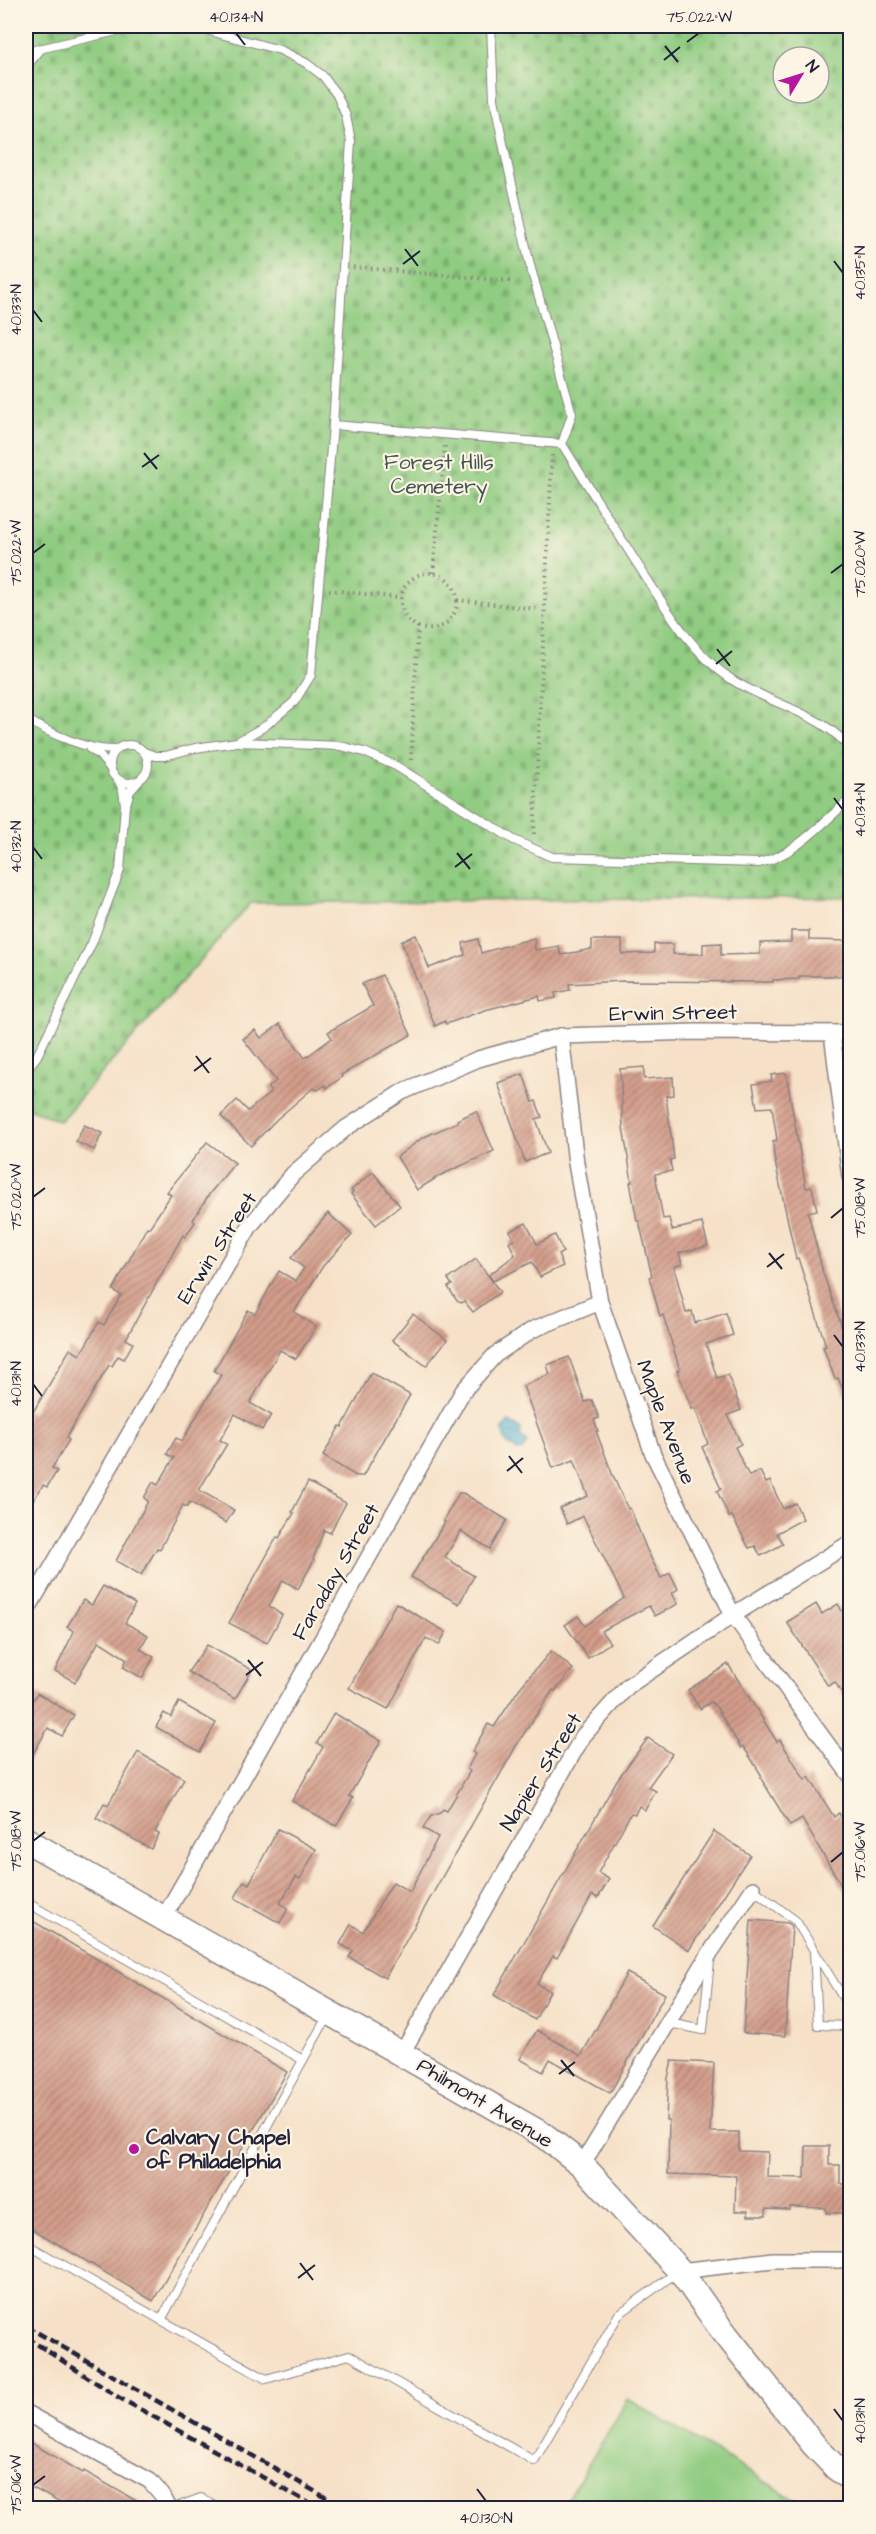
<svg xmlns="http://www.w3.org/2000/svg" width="876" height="2534" font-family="'Architects Daughter',sans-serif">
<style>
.cemetery{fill:url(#cemetery-stones);stroke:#59775e;stroke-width:1.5;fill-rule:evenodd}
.garden{fill:#90cc81;stroke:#59775e;stroke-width:1.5}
.water{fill:url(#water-ripples);stroke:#396885;stroke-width:1.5}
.building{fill:url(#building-hatch)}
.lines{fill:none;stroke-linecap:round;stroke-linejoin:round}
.service-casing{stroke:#8c8282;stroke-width:10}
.minor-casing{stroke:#8c8282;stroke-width:18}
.primary-casing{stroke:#8c8282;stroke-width:27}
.path{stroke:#8c8282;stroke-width:4;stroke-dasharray:1.5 4.5;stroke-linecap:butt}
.service{stroke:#fff;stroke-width:8}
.minor{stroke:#fff;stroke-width:15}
.primary{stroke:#fff;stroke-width:24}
.rail{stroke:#22223b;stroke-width:4.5;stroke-dasharray:9 4.5;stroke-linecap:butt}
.ticks{fill:none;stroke:#22223b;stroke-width:2}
.poi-dot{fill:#b5179e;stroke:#fcf5e5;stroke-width:2}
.labels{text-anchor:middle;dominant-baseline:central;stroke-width:4.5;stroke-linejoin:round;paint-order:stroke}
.park-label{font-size:21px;fill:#435550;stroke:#fcf5e5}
.street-label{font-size:21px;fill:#22223b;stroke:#fcf5e5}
.poi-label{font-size:21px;font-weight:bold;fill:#22223b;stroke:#fcf5e5;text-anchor:start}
.neatline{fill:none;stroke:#22223b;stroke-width:2}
.ticks-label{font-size:15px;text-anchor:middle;fill:#22223b}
</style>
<defs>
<pattern id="cemetery-stones" width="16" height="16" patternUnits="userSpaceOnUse" patternTransform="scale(1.5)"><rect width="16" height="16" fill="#90cc81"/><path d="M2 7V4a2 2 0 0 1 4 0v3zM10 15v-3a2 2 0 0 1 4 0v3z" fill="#7caf70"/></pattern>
<pattern id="water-ripples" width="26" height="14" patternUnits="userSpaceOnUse" patternTransform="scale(1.5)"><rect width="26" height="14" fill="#50aecf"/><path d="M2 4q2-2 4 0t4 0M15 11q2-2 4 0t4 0" fill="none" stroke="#428da9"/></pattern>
<pattern id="building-hatch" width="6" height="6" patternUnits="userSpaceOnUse" patternTransform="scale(1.5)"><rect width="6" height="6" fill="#d39c8a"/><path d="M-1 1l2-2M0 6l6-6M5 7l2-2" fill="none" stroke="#ab7f72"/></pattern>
</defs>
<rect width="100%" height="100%" fill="#fcf5e5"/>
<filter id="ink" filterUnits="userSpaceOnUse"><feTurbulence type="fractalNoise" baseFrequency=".0167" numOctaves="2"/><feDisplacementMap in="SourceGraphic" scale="12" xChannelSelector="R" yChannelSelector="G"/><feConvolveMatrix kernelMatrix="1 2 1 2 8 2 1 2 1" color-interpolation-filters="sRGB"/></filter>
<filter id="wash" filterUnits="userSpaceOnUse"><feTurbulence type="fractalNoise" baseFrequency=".008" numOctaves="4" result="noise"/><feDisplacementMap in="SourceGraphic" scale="24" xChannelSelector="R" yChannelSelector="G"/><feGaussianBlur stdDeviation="1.35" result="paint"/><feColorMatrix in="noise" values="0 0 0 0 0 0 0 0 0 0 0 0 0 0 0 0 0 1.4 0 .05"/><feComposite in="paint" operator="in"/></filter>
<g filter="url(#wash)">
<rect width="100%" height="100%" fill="#f6e1c8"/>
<path class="cemetery" d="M26,26h824v871l-599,6 -191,218 -34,-14zM783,57h36v36h-36z"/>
<polygon class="garden" points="628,2399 809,2508 562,2508"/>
<polygon class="water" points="509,1422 521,1429 520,1436 527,1442 523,1450 517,1451 506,1442 502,1429"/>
<g id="blocks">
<g class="building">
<polygon points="791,931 809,931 809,940 850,941 850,976 799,976 799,979 773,980 773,982 623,981 569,984 570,990 555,993 556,998 540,1001 539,996 485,1010 446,1024 445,1021 435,1026 401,941 416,935 429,968 465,955 463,943 478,939 481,953 534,938 535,950 559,946 561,955 592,949 592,940 622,940 622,954 654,953 654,944 673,944 673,954 703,954 703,944 721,943 721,955 760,954 760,943 791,942"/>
<polygon points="382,975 411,1035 341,1075 342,1077 327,1088 325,1085 318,1090 313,1088 277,1119 251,1146 221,1116 237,1100 248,1111 271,1092 268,1088 276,1081 243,1039 255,1030 261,1038 280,1024 305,1058 332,1038 328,1032 373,1006 362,984"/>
<polygon points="644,1067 644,1079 673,1077 674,1095 666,1096 674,1159 670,1160 672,1171 655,1174 663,1219 669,1218 672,1230 702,1223 708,1246 679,1253 682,1264 674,1267 686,1313 692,1311 695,1323 726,1313 733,1335 706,1344 717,1378 728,1375 741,1410 728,1415 741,1444 735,1447 749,1476 760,1471 766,1483 770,1481 783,1509 795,1503 803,1519 777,1533 783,1544 761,1556 755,1546 749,1548 732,1516 729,1517 717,1491 721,1489 702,1447 708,1444 695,1408 692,1409 677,1370 680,1370 663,1315 660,1316 649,1277 652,1276 639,1221 637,1221 630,1182 632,1182 623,1127 620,1069"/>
<polygon points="786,1073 806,1188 812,1187 817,1210 808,1212 823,1273 850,1350 850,1406 838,1378 835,1379 823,1347 826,1346 798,1258 796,1259 774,1157 773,1141 777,1140 772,1107 757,1108 753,1084 772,1081 771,1075"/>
<polygon points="523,1074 533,1102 536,1101 542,1117 536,1119 548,1153 525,1162 498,1083"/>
<polygon points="476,1111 494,1151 441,1175 417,1190 397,1157 422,1138 458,1122 457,1120"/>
<polygon points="84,1125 102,1133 94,1150 76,1142"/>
<polygon points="207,1142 235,1163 210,1193 193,1220 195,1222 185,1237 183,1235 126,1339 133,1343 124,1359 118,1356 112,1366 109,1365 66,1438 69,1440 52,1468 57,1471 47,1487 43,1485 26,1512 26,1410 32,1414 70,1349 80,1355 99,1322 104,1325 121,1295 113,1290 147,1227 149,1228 171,1195 167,1192"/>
<polygon points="373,1172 400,1206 376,1225 351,1194 353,1192 351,1190"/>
<polygon points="328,1213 352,1235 323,1266 294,1312 316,1327 296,1359 280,1350 250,1403 271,1415 262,1430 235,1414 220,1440 227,1444 199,1490 234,1510 226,1523 190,1502 187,1507 183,1505 160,1549 157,1548 141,1575 116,1561 148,1501 144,1498 153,1482 158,1485 174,1458 167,1454 176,1438 182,1441 221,1375 214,1371 248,1310 255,1314 279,1271 296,1281 304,1268 291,1258"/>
<polygon points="526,1223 537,1244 555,1235 563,1252 558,1255 563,1266 540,1277 532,1262 493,1281 489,1275 515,1255 509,1242 514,1240 510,1231"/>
<polygon points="476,1259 500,1292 473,1312 464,1301 461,1303 457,1301 448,1287 452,1285 448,1279"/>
<polygon points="413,1314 447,1340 426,1366 392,1340"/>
<polygon points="569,1357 585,1402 592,1400 599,1418 594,1420 598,1431 596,1431 613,1476 628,1509 630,1508 646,1548 661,1578 670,1573 678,1589 672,1593 678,1604 655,1616 649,1606 601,1631 610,1643 588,1658 565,1625 578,1616 585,1626 624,1598 583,1516 567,1524 560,1508 588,1496 574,1460 553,1468 523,1386 550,1374 547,1365"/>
<polygon points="371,1373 410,1395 363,1476 356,1476 323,1456 340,1426 342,1427"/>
<polygon points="308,1482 346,1503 330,1533 324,1530 313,1559 314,1560 298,1589 283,1580 269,1606 282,1615 267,1643 229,1623 277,1537 279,1538 294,1513 292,1512"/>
<polygon points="459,1493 463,1493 507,1520 490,1549 461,1531 445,1557 474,1576 459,1604 411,1577 445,1522 443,1521"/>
<polygon points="103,1586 135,1604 125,1623 148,1635 140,1649 154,1657 142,1678 123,1667 127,1659 99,1641 75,1682 55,1671 74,1631 67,1627 83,1600 92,1605"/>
<polygon points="396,1603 446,1632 439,1645 426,1638 388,1709 349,1688"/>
<polygon points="816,1604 822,1614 838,1604 850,1625 850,1706 835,1682 828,1686 787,1622"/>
<polygon points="207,1645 252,1670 235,1699 188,1672"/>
<polygon points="551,1651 573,1669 555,1691 553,1690 519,1741 385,1978 349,1957 353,1951 340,1944 351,1924 363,1932 393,1882 410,1892 438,1837 423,1828 431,1816 440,1813 443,1809 447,1811 470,1771 467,1769 475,1754 472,1752 488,1724 494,1727 519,1689"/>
<polygon points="728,1664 777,1742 780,1740 805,1780 809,1777 834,1817 839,1813 850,1833 850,1900 802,1819 790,1826 760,1777 762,1776 743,1746 741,1748 717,1708 711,1702 700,1709 688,1690"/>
<polygon points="37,1693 74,1715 62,1736 48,1728 26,1766 26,1695 34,1699"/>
<polygon points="179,1702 216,1723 200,1752 156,1727 164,1713 171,1717"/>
<polygon points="334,1713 381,1741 349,1796 353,1798 336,1826 292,1801 323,1747 317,1743"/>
<polygon points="648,1738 672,1754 648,1787 656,1791 645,1810 639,1806 635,1814 631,1813 598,1873 609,1879 598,1898 592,1895 557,1958 553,1956 537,1984 550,1991 535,2020 494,1995 617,1780"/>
<polygon points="138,1752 184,1779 155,1832 159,1834 151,1849 96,1818 104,1803 108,1805"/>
<polygon points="278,1829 316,1849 300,1879 296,1877 280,1903 288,1908 280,1923 235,1898 244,1881 249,1884"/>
<polygon points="714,1831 750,1855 689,1950 653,1926"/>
<polygon points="26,1917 287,2072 153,2301 26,2225"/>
<polygon points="751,1920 788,1923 792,1926 785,2036 743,2033"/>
<polygon points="627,1973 665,1994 610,2093 550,2059 543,2072 520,2059 537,2030 581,2056"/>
<polygon points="672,2061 714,2063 710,2132 739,2132 739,2151 768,2152 767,2177 805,2178 806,2146 829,2146 829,2165 840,2165 840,2184 850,2184 850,2210 845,2210 845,2213 826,2213 826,2208 790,2207 790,2210 766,2209 766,2216 748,2216 748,2211 735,2211 736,2176 668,2174 669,2120 666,2120 668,2078"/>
<polygon points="26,2440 83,2473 84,2471 149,2508 69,2508 26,2484"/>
</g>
</g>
</g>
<g filter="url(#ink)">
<use href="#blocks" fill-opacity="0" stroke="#8c8282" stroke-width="1.5"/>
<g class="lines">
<g class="service-casing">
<g id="service">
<polyline points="26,52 138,26"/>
<polyline points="26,67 41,49"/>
<polyline points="333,425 562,444 572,414 530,265 504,148 494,99 491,26"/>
<path d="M562,444c28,45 56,90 85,135 24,37 47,75 84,100 33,23 102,38 119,72"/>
<path d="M26,719c23,14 62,32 90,31"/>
<path d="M238,742l103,4 23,6 32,14 118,74 38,17 207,6c36,-8 62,-39 89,-62l2,-7"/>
<circle cx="129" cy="764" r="19"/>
<polyline points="90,749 99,755 110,768"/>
<polyline points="144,752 155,756 165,756 195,748 237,742 265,726 294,702 311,675 333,425 351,141 346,116 337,95 323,76 306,63 280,50 191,26"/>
<polyline points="126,804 130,791 139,781"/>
<polyline points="26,1070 37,1056 92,943 120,870 125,805 123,790 118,779"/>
<polyline points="753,1889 796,1921 850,2009"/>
<polyline points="26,1902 303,2060 328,2015"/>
<polyline points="814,1951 818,2025 850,2026"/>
<polyline points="669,2023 703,2030 710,1961"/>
<polyline points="26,2244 266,2379 349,2355 534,2461 619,2314 676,2273"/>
<polyline points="161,2320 303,2060"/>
<polyline points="174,2508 201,2498 220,2508"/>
</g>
</g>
<g class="minor-casing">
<g id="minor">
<polyline points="832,1033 850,1177"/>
<polyline points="561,1036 576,1163 600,1302 653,1454 733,1615 850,1775"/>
<polyline points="26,1612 250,1226 293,1174 346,1128 402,1092 478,1059 561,1036 697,1032 850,1033"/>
<polyline points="163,1919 463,1391 495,1355 532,1330 600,1302"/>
<polyline points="402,2053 583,1736 628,1686 733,1615 850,1543"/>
<polyline points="582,2165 710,1953 753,1889"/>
<polyline points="680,2271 773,2260 850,2260"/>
<polyline points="26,2413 150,2481 162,2495 169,2508"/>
</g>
</g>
<g class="primary-casing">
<polyline id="primary" points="26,1840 545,2136 582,2165 680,2271 719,2326 814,2445 836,2468 850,2478"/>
</g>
<g class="path">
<polyline points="353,267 510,281"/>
<polyline points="433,573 445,446"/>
<circle cx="429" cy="601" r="28"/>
<polyline points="329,590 401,598"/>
<polyline points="457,600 537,609"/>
<polyline points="411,760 418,626"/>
<polyline points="534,834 552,455"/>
</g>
<use href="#service" class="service"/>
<use href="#minor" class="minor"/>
<use href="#primary" class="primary"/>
<g class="rail">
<polyline points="26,2326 344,2508"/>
<polyline points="26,2337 118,2397 318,2508"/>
</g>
</g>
</g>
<path class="ticks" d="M236,33l9,12M687,42l12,-9M665,46l13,16M664,60l16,-13M405,249l13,17M834,261l9,12M403,264l17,-13M33,310l9,12M144,453l13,16M142,467l17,-12M33,553l12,-9M831,573l12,-9M717,649l13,17M716,664l16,-13M834,798l9,12M33,847l9,12M457,853l13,16M455,867l17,-13M196,1056l13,17M194,1071l17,-13M33,1197l12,-9M831,1218l12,-10M769,1253l13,16M767,1267l17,-13M834,1335l9,12M33,1384l9,12M509,1456l13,17M507,1471l16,-13M248,1660l13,16M246,1675l17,-13M33,1841l12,-9M831,1862l12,-10M561,2060l13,16M559,2074l16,-12M300,2263l13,17M298,2278l17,-13M834,2409l9,12M33,2485l12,-9M477,2489l9,12"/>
<circle class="poi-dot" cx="134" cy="2149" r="6"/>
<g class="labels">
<g class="park-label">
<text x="439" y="462">Forest Hills<tspan x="439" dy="24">Cemetery</tspan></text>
</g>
<g class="street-label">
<text transform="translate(673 1013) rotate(-1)">Erwin Street</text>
<text transform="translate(217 1248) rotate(-57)">Erwin Street</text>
<text transform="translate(666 1422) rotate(69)">Maple Avenue</text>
<text transform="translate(336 1572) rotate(-60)">Faraday Street</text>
<text transform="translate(541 1772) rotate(-58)">Napier Street</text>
<text transform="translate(485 2103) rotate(31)">Philmont Avenue</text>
</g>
<g class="poi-label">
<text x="146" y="2137">Calvary Chapel<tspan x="146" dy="24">of Philadelphia</tspan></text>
</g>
</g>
<rect width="876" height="2534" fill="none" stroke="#fcf5e5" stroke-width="66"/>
<g transform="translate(801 75) rotate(52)"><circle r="28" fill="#fcf5e5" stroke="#a5a1a1" stroke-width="1.5"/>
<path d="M0-4.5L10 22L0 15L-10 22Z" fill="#b5179e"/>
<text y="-9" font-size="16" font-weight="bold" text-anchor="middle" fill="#22223b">N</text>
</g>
<rect x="33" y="33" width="810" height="2468" class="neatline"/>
<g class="ticks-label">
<text x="236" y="22">40.134°N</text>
<text x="699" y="22">75.022°W</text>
<text transform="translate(860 273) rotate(-90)" y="5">40.135°N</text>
<text transform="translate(16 310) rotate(-90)" y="5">40.133°N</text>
<text transform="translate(16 553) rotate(-90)" y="5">75.022°W</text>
<text transform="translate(860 564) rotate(-90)" y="5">75.020°W</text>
<text transform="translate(860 810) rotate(-90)" y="5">40.134°N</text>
<text transform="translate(16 847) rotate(-90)" y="5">40.132°N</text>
<text transform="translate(16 1197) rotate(-90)" y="5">75.020°W</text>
<text transform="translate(860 1208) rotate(-90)" y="5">75.018°W</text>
<text transform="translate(860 1347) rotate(-90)" y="5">40.133°N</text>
<text transform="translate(16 1384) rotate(-90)" y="5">40.131°N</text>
<text transform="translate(16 1841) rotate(-90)" y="5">75.018°W</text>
<text transform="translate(860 1852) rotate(-90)" y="5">75.016°W</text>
<text transform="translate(860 2421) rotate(-90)" y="5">40.131°N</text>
<text transform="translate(16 2485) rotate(-90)" y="5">75.016°W</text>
<text x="486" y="2523">40.130°N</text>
</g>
</svg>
